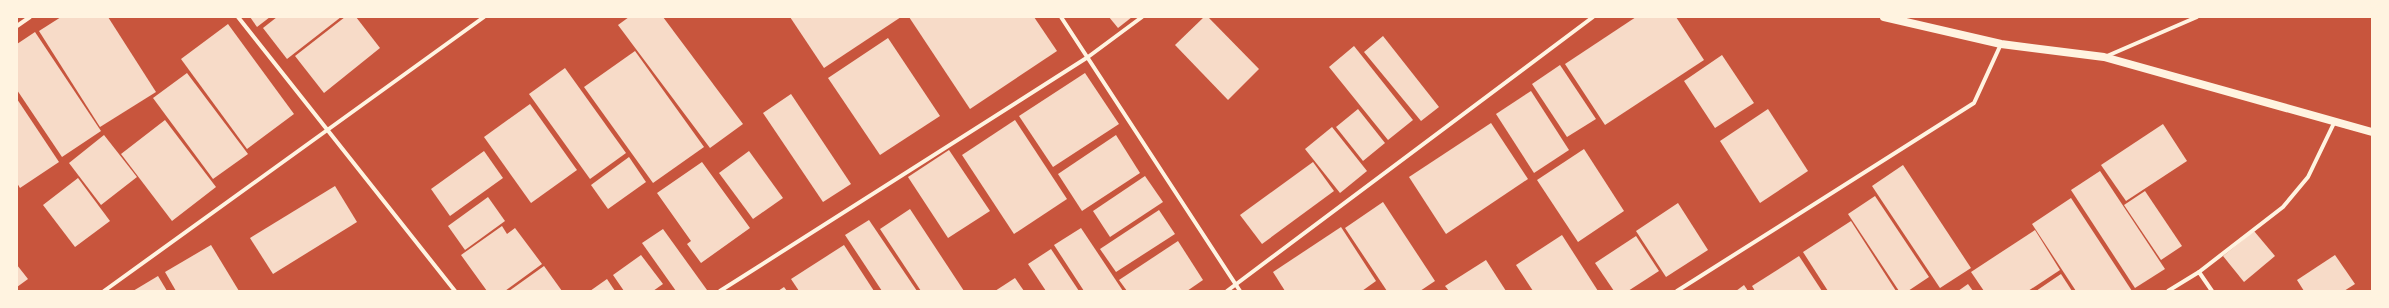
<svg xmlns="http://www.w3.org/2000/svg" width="2389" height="308" font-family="'Titillium Web',sans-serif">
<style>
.building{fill:#f7dbc8}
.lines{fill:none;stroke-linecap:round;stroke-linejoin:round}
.minor{stroke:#fff3e0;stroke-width:4}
.secondary{stroke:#fff3e0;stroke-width:8}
</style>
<rect width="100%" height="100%" fill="#c8553d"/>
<g class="building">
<polygon points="61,17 108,17 156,92 100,127 39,31"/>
<polygon points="250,17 270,17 257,27"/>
<polygon points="277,17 341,17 287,59 263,28"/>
<polygon points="345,17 356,17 380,48 324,93 295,56"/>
<polygon points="629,17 663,17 743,124 710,148 618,25"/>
<polygon points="790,17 901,17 824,68"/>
<polygon points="909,17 1034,17 1057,51 970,109"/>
<polygon points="1109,17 1132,17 1118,28"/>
<polygon points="1204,17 1208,17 1259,69 1228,100 1175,45"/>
<polygon points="1636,17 1676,17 1704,60 1605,125 1565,64"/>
<polygon points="228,24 294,114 247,149 181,59"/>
<polygon points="35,32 101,131 62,157 17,90 17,44"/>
<polygon points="1383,36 1439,107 1421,121 1364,52"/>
<polygon points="888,38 940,116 880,155 828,78"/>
<polygon points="1354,46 1413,120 1388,140 1329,67"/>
<polygon points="635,51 704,147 653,183 584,87"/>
<polygon points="1722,55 1754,103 1715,128 1684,81"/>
<polygon points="1560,65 1596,119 1567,137 1532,84"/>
<polygon points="565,68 626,153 590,179 529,94"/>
<polygon points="187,73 248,154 213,179 153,98"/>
<polygon points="1085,73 1119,124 1053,167 1019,116"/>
<polygon points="1531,91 1569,150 1534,173 1496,114"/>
<polygon points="791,94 851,184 823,202 763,113"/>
<polygon points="17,99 59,162 20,188 17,183"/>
<polygon points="530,104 577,170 531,203 484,137"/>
<polygon points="1358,109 1385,143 1363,161 1336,127"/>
<polygon points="1768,109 1808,171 1760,203 1720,141"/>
<polygon points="165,120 216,187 172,221 121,154"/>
<polygon points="1015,120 1067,199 1014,234 962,155"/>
<polygon points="1491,123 1528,179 1446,234 1409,177"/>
<polygon points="2163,124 2187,161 2126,201 2101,165"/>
<polygon points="1332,127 1367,171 1340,193 1305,149"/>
<polygon points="104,135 137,177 101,205 69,163"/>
<polygon points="1116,135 1140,173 1082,211 1058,174"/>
<polygon points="1584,149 1624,211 1578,242 1537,180"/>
<polygon points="949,150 990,211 948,238 908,177"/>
<polygon points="484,151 503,178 450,216 431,189"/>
<polygon points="749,151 783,198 753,219 719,173"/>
<polygon points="629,157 646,182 608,209 591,185"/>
<polygon points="702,162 750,228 701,263 687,244 691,241 657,193"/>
<polygon points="1313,162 1334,191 1262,244 1240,215"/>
<polygon points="1903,165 1971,268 1940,288 1872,186"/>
<polygon points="2100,171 2165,269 2135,288 2071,190"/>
<polygon points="1145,176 1163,202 1110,237 1093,211"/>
<polygon points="78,178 110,221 75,247 43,205"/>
<polygon points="335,186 357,222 273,274 250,238"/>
<polygon points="2145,191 2182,246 2161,260 2124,205"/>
<polygon points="1875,196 1929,277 1908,291 1899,291 1848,214"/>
<polygon points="488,197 505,221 465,250 448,226"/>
<polygon points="2071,198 2132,291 2076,291 2032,224"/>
<polygon points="1383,202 1435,281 1420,291 1387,291 1345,228"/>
<polygon points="1678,203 1708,250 1666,277 1636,231"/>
<polygon points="910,209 964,291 921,291 880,229"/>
<polygon points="1159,210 1175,234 1116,272 1100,249"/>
<polygon points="869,220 917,291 882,291 845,235"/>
<polygon points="1851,221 1896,291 1828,291 1803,252"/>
<polygon points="502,226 507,234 515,228 542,264 505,291 487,291 461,255"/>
<polygon points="1341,227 1376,281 1362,291 1285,291 1273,272"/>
<polygon points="1081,228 1123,291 1084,291 1054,245"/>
<polygon points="663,229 707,290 676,291 642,243"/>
<polygon points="2035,230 2060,270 2028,291 1984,291 1971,272"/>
<polygon points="2254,231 2275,256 2244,282 2223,256"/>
<polygon points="1562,235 1598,291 1533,291 1516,265"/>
<polygon points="1636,236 1659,271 1628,291 1614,291 1595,263"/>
<polygon points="1178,241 1203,280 1187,291 1127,291 1119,280"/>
<polygon points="211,245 239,291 176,291 165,272"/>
<polygon points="844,245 874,291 799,291 791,279"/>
<polygon points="1051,249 1079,291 1046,291 1028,264"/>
<polygon points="641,255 663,284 653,291 624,291 613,275"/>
<polygon points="2335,255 2355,284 2344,291 2304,291 2297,280"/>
<polygon points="1799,256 1822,291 1755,291 1752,286"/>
<polygon points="1486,260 1506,291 1449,291 1445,286"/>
<polygon points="17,265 28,279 17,287"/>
<polygon points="544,266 562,291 509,291"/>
<polygon points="2061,274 2072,291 2036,291"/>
<polygon points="158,276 167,291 133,291"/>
<polygon points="1015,278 1024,291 995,291"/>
<polygon points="607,279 615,291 590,291"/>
<polygon points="1968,284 1973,291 1958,291"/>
<polygon points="1744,285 1748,291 1736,291"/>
<polygon points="784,287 787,291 778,291"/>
</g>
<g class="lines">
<g class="minor">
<polyline points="238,17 455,291"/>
<polyline points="1061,17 1240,291"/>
<polyline points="17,26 30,17"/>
<polyline points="2107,56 2197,17"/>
<polyline points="2199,272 2283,207 2308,177 2335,121"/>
<polyline points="104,291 484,17"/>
<polyline points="720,291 1088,57 1142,17"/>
<polyline points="1227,291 1593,17"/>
<polyline points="1677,291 1974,103 2001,44"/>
<polyline points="2168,291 2199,272 2212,291"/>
</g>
<polyline class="secondary" points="1884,17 2001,44 2104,57 2372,132"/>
</g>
<rect width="2389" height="308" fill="none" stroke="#fff3e0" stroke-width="36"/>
</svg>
